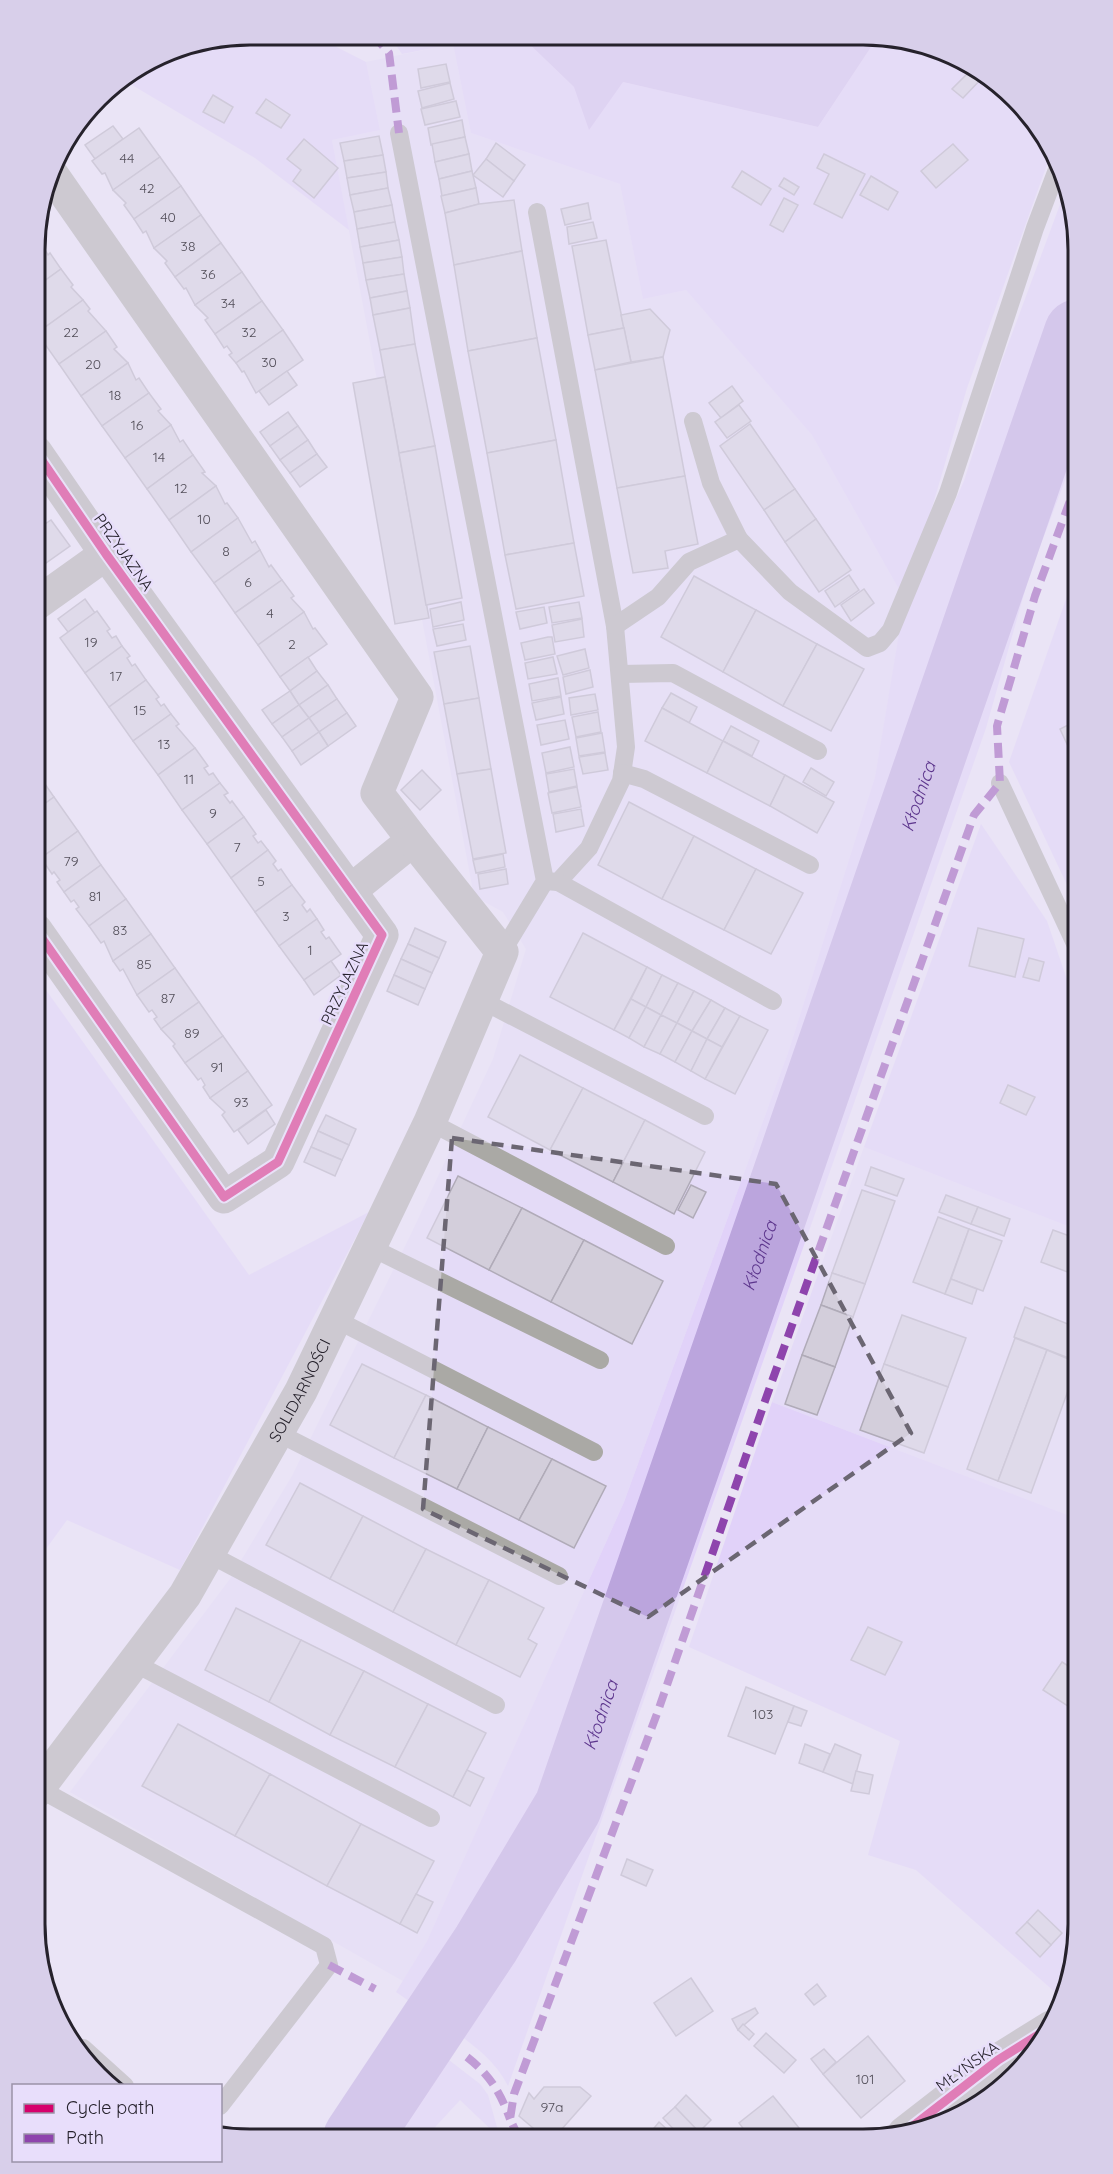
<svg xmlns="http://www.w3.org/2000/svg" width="1113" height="2174" font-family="Quicksand,sans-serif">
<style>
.built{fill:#e4dbf7}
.green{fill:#e1d2f9}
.forest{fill:#d1beee}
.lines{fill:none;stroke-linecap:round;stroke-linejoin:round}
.river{stroke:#bba5dd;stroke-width:68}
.building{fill:#d3cedb;stroke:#b0abb8;stroke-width:1.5}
.service{stroke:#aaa9a5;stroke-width:18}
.minor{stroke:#aaa9a5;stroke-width:33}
.quiet{stroke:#8e44ad;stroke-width:8;stroke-dasharray:15 8;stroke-linecap:butt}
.cycleway-casing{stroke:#e8defb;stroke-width:13}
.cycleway{stroke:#d6006c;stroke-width:9}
.marked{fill:none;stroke:#6b6672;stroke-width:4.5;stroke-dasharray:12 8;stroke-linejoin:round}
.labels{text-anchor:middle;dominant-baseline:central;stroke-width:5;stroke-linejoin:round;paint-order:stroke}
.number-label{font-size:14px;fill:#534f5a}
.street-label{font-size:16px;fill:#26222c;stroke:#e8defb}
.water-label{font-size:18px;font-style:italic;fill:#5d368d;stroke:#e8defb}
.rim{fill:none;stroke:#26222c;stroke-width:3}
</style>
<rect width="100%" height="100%" fill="#eae4f5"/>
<g class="built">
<polygon points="453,44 471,133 620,184 643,299 686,290 812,435 905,600 875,777 789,1050 624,1502 427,1941 403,1981 70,1792 230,1579 292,1476 412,1232 493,1059 526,949 503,912 474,896 332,140 380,130 366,62"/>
<polygon points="864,1147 1078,1230 1078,1519 772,1402"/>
</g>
<g class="green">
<polygon points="250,35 313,35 366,62 380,130 332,140 349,230 255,158 122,79 168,51"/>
<polygon points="389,35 521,36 574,87 623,82 818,127 877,38 905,39 1005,88 1050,156 967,388 905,600 812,435 686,290 643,299 620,184 471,133 453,44 402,54"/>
<path d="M1068,183l10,67v19l-259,735 -267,782c-36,79 -84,150 -130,224l-26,-18 31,-51 197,-439 165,-452 86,-273 26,-155 63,-141 38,-120z"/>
<path d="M1078,363v83l-48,127 -44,155 -478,1358c-13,-27 -39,-44 -62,-61l127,-207z"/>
<polygon points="1078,565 1078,908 1009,762"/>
<polygon points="981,824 1047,921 1078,1012 1078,1230 864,1147"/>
<polygon points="36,976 249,1275 369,1212 180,1570 67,1520 35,1564"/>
<polygon points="772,1402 1078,1519 1078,1939 1068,1982 1056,1993 916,1870 868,1855 900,1741 689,1647"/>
<polygon points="432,2047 480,2084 488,2095 500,2138 460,2100 425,2138 369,2138"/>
</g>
<polygon class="forest" points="521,36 877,38 818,127 623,82 589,130 574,87"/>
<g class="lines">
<path class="river" id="s1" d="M357,2138l129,-194 82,-137 510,-1474"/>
</g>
<g class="building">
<polygon points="446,64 450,82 421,88 418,69"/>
<polygon points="970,71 983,77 963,98 952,89"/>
<polygon points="450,83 454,99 422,108 418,91"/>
<polygon points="213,95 233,107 224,123 203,112"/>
<polygon points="266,99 290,115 281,128 256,113"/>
<polygon points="456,101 460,117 425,125 421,109"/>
<polygon points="462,120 465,137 431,145 428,128"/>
<polygon points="113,126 123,139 95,159 85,145"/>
<polygon points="139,128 160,157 113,190 105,173 102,174 92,161"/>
<polygon points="379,136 383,155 344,161 340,143"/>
<polygon points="465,137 469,154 435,162 432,144"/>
<polygon points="304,139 338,168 314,198 293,181 301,170 287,159"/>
<polygon points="496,143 525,165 514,181 486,159"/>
<polygon points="953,144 968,160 936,188 921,171"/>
<polygon points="469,154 472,171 439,179 435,162"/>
<polygon points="824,154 865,174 842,218 814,204 829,174 817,168"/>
<polygon points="383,155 386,172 347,178 344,161"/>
<polygon points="160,157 181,186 134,219 124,205 126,203 113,190"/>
<polygon points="486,159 514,181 503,197 473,175"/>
<polygon points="472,171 476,188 442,196 439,179"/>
<polygon points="742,171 771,189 761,205 732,187"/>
<polygon points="386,172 388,188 350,195 347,178"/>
<polygon points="871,176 898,192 888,210 860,195"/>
<polygon points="784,178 799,187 794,195 779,186"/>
<polygon points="181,186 201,215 154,248 146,231 143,233 134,219"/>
<polygon points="388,188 392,205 354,212 350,195"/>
<polygon points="476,188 479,204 445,213 441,196"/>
<polygon points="784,198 798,205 783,232 770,225"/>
<polygon points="514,200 522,251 454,265 445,213 479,204"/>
<polygon points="588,203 591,219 565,225 561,209"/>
<polygon points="392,205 395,222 357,229 354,212"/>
<polygon points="201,215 221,243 175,277 165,263 167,261 154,248"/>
<polygon points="395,222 399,240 360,247 357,229"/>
<polygon points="593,222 597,238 569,244 567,227"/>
<polygon points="39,238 48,255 50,253 61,269 36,287 36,240"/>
<polygon points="399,240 402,257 363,263 360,247"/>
<polygon points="606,240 624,328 588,335 572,246"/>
<polygon points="221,243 242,272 195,305 186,288 184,289 175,277"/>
<polygon points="522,251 537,338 468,351 454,265"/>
<polygon points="402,257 404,274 366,280 363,263"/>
<polygon points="61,269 73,285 71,287 83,300 37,333 36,287"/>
<polygon points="242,272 262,301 215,334 205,320 208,318 195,305"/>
<polygon points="404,274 407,291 370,298 366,280"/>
<polygon points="407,291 410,308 373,315 370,298"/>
<polygon points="83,300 90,309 88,311 106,331 59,364 37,333"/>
<polygon points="262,301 283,330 236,363 229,355 232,353 227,346 224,348 215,334"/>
<polygon points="410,308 415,344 380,350 373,315"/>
<polygon points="650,309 670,330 663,357 631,362 621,315"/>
<polygon points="624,328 631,362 595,370 588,335"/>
<polygon points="283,330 303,360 256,393 244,371 242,372 236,363"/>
<polygon points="106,331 117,347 114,349 128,363 81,396 59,364"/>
<polygon points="537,338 556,440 487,453 468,351"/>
<polygon points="415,344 435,446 399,453 380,350"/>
<polygon points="663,357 685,476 617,488 595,370"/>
<polygon points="128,363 136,380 139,378 149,393 102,426 81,396"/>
<polygon points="287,371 297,385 269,405 259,391"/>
<polygon points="385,377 429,618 395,624 353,383"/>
<polygon points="732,386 743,401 721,418 709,403"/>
<polygon points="149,393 161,409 158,411 171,425 125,458 102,426"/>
<polygon points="739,405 751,421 727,438 715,422"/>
<polygon points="288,412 298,426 270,446 260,432"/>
<polygon points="750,424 795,489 764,510 720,446"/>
<polygon points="171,425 180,442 183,440 193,455 147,489 125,458"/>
<polygon points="298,426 308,440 280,460 270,446"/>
<polygon points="308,440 317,454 290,473 280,460"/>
<polygon points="556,440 574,543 505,555 487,453"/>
<polygon points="435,446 462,598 426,605 399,453"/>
<polygon points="317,454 327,467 300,487 290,473"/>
<polygon points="193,455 205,472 202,473 216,486 169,520 147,489"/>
<polygon points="685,476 698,544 665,551 668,568 633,573 617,488"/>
<polygon points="216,486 225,504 227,503 238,518 191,552 169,520"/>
<polygon points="795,489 816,519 785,542 764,510"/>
<polygon points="238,518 252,543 255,541 260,550 214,583 191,552"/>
<polygon points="816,519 851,570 819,592 785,542"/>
<polygon points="51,520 70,546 36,570 36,530"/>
<polygon points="574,543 584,596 516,609 505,555"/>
<polygon points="260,550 269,567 271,565 282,580 235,613 214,583"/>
<polygon points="849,575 859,590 835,607 825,591"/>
<polygon points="694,576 756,610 723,672 661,637"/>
<polygon points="282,580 294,596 291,598 304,612 258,645 235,613"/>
<polygon points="864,589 874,603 851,621 841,605"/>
<polygon points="85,599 95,613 68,632 58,619"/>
<polygon points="461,602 464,620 433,627 430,609"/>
<polygon points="579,602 582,618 552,623 549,607"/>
<polygon points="544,607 547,623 520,629 516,612"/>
<polygon points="756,610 817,644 783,706 723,672"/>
<polygon points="97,611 110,629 107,631 112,638 116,636 122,646 85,673 60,638"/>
<polygon points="304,612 313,629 315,628 327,644 280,677 258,645"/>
<polygon points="582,619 584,637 555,642 552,625"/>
<polygon points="463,624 466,640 437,646 433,629"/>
<polygon points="548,637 552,637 555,654 525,660 521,643"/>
<polygon points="817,644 864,669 831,731 783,706"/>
<polygon points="122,646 130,656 127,658 132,666 135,664 146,680 109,707 85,673"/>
<polygon points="470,646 479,698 444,704 434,652"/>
<polygon points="585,649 589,668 563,675 557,656"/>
<polygon points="308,657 317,671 290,691 280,677"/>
<polygon points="553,657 557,674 528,679 525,663"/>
<polygon points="590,670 593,687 566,694 563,677"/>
<polygon points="317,671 328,685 299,705 290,691"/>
<polygon points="558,678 561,696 532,701 529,684"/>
<polygon points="146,680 159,697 156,699 161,706 164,704 171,714 133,741 109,707"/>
<polygon points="328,685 337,699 309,718 299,705"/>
<polygon points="290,691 299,705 272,724 262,710"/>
<polygon points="671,693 697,707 689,723 662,708"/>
<polygon points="595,694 598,710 571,715 569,698"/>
<polygon points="561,697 564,714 536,720 532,703"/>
<polygon points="479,698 491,769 457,774 444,704"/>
<polygon points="337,699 347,713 319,732 309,718"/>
<polygon points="299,705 309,718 282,737 272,724"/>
<polygon points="662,708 723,741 707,773 645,741"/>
<polygon points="598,712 601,732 576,737 572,717"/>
<polygon points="347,713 356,726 328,746 319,732"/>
<polygon points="171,714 179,724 176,726 195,748 158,775 133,741"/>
<polygon points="309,718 319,732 292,751 282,737"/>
<polygon points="565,720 569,739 541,745 537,725"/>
<polygon points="1078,720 1078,754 1073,757 1060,729"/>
<polygon points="731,726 759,741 752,756 723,741"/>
<polygon points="319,732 328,746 301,765 292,751"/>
<polygon points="602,733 605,752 579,756 576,738"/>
<polygon points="723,741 785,775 770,806 707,773"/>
<polygon points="570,747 574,767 546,773 542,753"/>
<polygon points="195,748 208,766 204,768 209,775 213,773 220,783 182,810 158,775"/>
<polygon points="605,753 608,770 583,774 579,757"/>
<polygon points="811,768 834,782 826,796 803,782"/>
<polygon points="491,769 506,853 473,859 457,774"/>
<polygon points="574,769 577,786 549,792 546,774"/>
<polygon points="422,770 441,790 420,810 401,790"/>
<polygon points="36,771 54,797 36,810"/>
<polygon points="785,775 834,802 817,833 770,806"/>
<polygon points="220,783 228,793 224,795 230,803 232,801 244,817 207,844 182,810"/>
<polygon points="577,787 581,807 552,813 548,793"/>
<polygon points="54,797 78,831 41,858 36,851 36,810"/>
<polygon points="629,802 694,836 662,899 598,865"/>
<polygon points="581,809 584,826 556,832 553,814"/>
<polygon points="244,817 256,834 253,836 258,843 261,841 268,850 231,878 207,844"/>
<polygon points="78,831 101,865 64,892 57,882 60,880 54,872 52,874 41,858"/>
<polygon points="694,836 756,869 724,930 662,899"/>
<polygon points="268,850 276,861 273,864 278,871 281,869 292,885 255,912 231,878"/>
<polygon points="503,854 505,867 476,873 473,860"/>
<polygon points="101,865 126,899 89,926 76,909 79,907 74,900 71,902 64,892"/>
<polygon points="506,869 508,884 480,889 478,874"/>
<polygon points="756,869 803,893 771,954 724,930"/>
<polygon points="292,885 305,902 302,905 307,912 310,909 317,919 279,946 255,912"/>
<polygon points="126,899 151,934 113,961 104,941 101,943 89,926"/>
<polygon points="317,919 324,930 321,932 326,939 329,937 341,954 304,980 279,946"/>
<polygon points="415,928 446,942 439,958 408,944"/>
<polygon points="978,928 1024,939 1015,977 969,966"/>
<polygon points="583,933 647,967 614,1030 550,997"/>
<polygon points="151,934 175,968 137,995 123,969 120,971 113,961"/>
<polygon points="408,944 439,958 432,973 401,959"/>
<polygon points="1029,958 1044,962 1039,981 1023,977"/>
<polygon points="401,959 432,973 425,989 394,975"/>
<polygon points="331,961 341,975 314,995 304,980"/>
<polygon points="647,967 662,975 646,1007 631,999"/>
<polygon points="175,968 199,1002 161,1029 154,1019 157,1017 152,1010 149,1012 137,995"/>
<polygon points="394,975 425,989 418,1005 387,991"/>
<polygon points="662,975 678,983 661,1015 646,1007"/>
<polygon points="678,983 694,991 677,1023 661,1015"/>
<polygon points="694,991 711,1000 692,1031 677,1023"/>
<polygon points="631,999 646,1007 629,1038 614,1030"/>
<polygon points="711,1000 725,1008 707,1039 692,1031"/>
<polygon points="199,1002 223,1036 185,1063 173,1046 175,1044 161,1029"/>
<polygon points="646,1007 661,1015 644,1047 629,1038"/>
<polygon points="725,1008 740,1016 722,1047 707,1039"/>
<polygon points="661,1015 677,1023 660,1054 644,1047"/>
<polygon points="740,1016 768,1030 735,1094 705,1079"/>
<polygon points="677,1023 692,1031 675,1062 660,1054"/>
<polygon points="692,1031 707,1039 691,1071 675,1062"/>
<polygon points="223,1036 248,1071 210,1098 203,1087 205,1085 201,1078 198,1080 185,1063"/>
<polygon points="707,1039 722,1047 705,1079 691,1071"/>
<polygon points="520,1055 583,1088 550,1150 488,1117"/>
<polygon points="248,1071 272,1105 234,1132 222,1115 225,1112 210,1098"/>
<polygon points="1008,1085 1035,1097 1026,1115 1000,1103"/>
<polygon points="583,1088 645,1120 613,1182 550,1150"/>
<polygon points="266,1110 275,1124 248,1144 238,1130"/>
<polygon points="326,1115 356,1129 349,1145 318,1131"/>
<polygon points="645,1120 705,1152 674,1214 613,1182"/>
<polygon points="318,1131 349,1145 342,1160 311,1147"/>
<polygon points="311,1147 342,1160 335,1176 304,1162"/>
<polygon points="871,1167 904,1179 897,1196 865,1185"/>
<polygon points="458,1176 522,1208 489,1270 427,1238"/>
<polygon points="691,1185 706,1192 693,1218 678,1210"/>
<polygon points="862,1190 895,1201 865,1284 832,1273"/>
<polygon points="946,1195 978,1207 971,1224 939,1212"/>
<polygon points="978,1207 1010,1219 1004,1236 971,1224"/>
<polygon points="522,1208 584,1240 551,1302 489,1270"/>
<polygon points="938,1217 969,1229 945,1294 913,1282"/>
<polygon points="969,1229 1002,1241 983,1291 951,1279"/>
<polygon points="1053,1230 1078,1239 1078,1260 1073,1274 1041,1262"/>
<polygon points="584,1240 663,1281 632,1344 551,1302"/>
<polygon points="832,1273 865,1284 853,1317 821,1305"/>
<polygon points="951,1279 977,1289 972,1304 945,1294"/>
<polygon points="821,1305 853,1317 835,1367 802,1355"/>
<polygon points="1025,1307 1078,1328 1078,1347 1074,1360 1014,1337"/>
<polygon points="902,1315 966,1338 948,1387 884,1364"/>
<polygon points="1015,1338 1047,1350 998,1481 967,1469"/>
<polygon points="1047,1350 1078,1363 1031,1493 998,1481"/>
<polygon points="802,1355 835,1367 817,1415 785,1404"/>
<polygon points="362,1364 426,1395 394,1458 330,1425"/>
<polygon points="884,1364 948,1387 924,1453 860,1430"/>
<polygon points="426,1395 488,1427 457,1489 394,1458"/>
<polygon points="488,1427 552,1459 519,1520 457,1489"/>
<polygon points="552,1459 606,1486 574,1548 519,1520"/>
<polygon points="300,1483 363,1516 330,1579 266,1545"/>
<polygon points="1078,1492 1078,1514 1071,1511"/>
<polygon points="363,1516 426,1549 393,1612 330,1579"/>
<polygon points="426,1549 489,1580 456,1645 393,1612"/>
<polygon points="489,1580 544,1608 528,1639 537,1644 520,1677 456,1645"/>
<polygon points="236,1608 301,1640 269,1702 205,1670"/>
<polygon points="868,1627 902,1642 885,1675 851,1660"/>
<polygon points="301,1640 364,1671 330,1735 269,1702"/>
<polygon points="1062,1662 1078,1672 1077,1712 1043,1690"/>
<polygon points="364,1671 428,1704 395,1767 330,1735"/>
<polygon points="746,1687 794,1706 775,1754 728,1736"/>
<polygon points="428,1704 486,1733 453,1797 395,1767"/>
<polygon points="794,1706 807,1711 801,1726 788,1722"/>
<polygon points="178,1724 270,1774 235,1836 142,1786"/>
<polygon points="805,1744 830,1754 823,1772 799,1763"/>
<polygon points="835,1744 861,1755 853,1784 823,1772"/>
<polygon points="467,1770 484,1778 470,1806 453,1797"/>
<polygon points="856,1771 873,1775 869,1794 851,1791"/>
<polygon points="270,1774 361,1824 327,1886 235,1836"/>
<polygon points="361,1824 434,1861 400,1924 327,1886"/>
<polygon points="627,1859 653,1870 646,1886 621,1875"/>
<polygon points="416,1894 433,1902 417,1933 400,1924"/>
<polygon points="1038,1910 1062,1933 1051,1945 1027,1922"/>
<polygon points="1027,1922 1051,1945 1040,1957 1016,1933"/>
<polygon points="691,1978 713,2011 676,2036 654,2003"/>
<polygon points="817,1984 826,1996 814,2005 805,1994"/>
<polygon points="755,2008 758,2013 738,2030 732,2019"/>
<polygon points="743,2024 754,2034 749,2040 738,2030"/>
<polygon points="766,2033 796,2060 784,2073 754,2046"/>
<polygon points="868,2036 905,2081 861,2118 823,2074"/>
<polygon points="824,2049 836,2062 823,2074 811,2059"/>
<polygon points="544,2087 580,2087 591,2096 553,2139 546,2139 519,2116 529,2093 534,2099"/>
<polygon points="686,2095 711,2120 699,2132 675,2107"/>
<polygon points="773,2096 808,2139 751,2139 739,2123"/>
<polygon points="675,2107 699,2132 692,2139 683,2139 663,2118"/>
<polygon points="659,2122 671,2133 665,2139 645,2139"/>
</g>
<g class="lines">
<g class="service">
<polyline points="399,133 545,881 502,952"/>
<polyline points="537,212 615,626 626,747 621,781 589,848 558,882 545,881"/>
<polyline points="693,421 711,483 739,539"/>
<polyline points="615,626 658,597 689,562 739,539 790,592 867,648 880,643 891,630 948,493 1035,228 1058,167"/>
<polyline points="621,674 673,673 818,751"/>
<polyline points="622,773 644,779 810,865"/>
<polyline points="1000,783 1078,950"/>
<polyline points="558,882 773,1001"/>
<polyline points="481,1000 705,1116"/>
<polyline points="430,1122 666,1246"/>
<polyline points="370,1247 600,1360"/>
<polyline points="335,1319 594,1452"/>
<polyline points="278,1433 559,1576"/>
<polyline points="209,1554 496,1705"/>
<polyline points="134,1663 431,1818"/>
<polyline points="38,1788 324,1946 329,1965 220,2106"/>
<polyline points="83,2048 125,2086"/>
</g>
<g class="minor">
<polyline points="51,173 417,697 377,793 413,840 350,891"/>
<polyline points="36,604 106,554"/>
<polyline points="36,930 224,1197 278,1162 382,935 106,554 36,452"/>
<path id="s2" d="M35,1793l150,-198 116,-204 129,-269 72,-170 -89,-112"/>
<polyline points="904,2133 998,2060 1051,2027"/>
</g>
<g class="quiet">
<polyline points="373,35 389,53 399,133"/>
<polyline points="329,1965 375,1989"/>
<path d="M467,2057c23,18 33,35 43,62"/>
<polyline points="519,2138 510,2119 514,2094 658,1711 765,1401 974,815 1000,783 997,726 1035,596 1078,479"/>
</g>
<g class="cycleway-casing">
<g id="cycleway">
<polyline points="36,930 224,1197 278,1162 382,935 106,554 36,452"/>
<polyline points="904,2133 998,2060 1051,2027"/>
</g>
</g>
<use href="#cycleway" class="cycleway"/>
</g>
<path d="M0 0H1113V2174H0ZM452,1138l324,46 135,249 -263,184 -225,-108z" fill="#eae4f5" fill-opacity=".55" fill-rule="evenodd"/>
<path class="marked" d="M452,1138l324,46 135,249 -263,184 -225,-108z"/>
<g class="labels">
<g class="number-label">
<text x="127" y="158">44</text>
<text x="147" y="188">42</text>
<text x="168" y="217">40</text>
<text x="188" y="246">38</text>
<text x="208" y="274">36</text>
<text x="228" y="303">34</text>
<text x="71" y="332">22</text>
<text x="249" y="332">32</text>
<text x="269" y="362">30</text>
<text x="93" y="364">20</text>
<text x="115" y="395">18</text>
<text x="137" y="425">16</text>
<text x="159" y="457">14</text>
<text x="181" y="488">12</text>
<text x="204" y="519">10</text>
<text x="226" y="551">8</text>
<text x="248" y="582">6</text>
<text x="270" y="613">4</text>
<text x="91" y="642">19</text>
<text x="292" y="644">2</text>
<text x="116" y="676">17</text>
<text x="140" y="710">15</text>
<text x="164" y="744">13</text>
<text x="189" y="779">11</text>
<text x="213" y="813">9</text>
<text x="237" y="847">7</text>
<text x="71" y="861">79</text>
<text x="261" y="881">5</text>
<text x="95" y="896">81</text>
<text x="286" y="916">3</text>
<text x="120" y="930">83</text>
<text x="310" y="950">1</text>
<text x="144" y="964">85</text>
<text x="168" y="998">87</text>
<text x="192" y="1033">89</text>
<text x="217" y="1067">91</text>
<text x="241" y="1102">93</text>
<text x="763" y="1714">103</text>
<text x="865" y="2079">101</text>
<text x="552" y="2107">97a</text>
</g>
<g class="street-label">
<text transform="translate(124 552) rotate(55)">PRZYJAZNA</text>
<text transform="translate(344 983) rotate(-65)">PRZYJAZNA</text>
<text stroke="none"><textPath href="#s2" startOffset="483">SOLIDARNOŚCI</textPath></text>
<text transform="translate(967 2066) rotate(-36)">MŁYŃSKA</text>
</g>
<g class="water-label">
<text stroke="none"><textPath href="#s1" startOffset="1462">Kłodnica</textPath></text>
<text stroke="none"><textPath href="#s1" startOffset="976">Kłodnica</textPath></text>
<text stroke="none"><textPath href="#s1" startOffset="490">Kłodnica</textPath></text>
</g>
</g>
<path d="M0 0H1113V2174H0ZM250 45H863A205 205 0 0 1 1068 250V1924A205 205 0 0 1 863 2129H250A205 205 0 0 1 45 1924V250A205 205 0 0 1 250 45Z" fill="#d8cfea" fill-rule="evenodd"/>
<path class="rim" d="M250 45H863A205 205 0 0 1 1068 250V1924A205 205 0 0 1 863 2129H250A205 205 0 0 1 45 1924V250A205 205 0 0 1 250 45Z"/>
<rect x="12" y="2084" width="210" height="78" fill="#e8defb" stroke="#9a93a8" stroke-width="1.5"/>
<rect x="24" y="2104" width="30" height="9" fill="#d6006c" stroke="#9a93a8" stroke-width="1.5"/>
<text x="66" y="2114" font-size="18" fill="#26222c">Cycle path</text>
<rect x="24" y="2134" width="30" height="9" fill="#8e44ad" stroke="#9a93a8" stroke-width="1.5"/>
<text x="66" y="2144" font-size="18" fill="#26222c">Path</text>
</svg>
